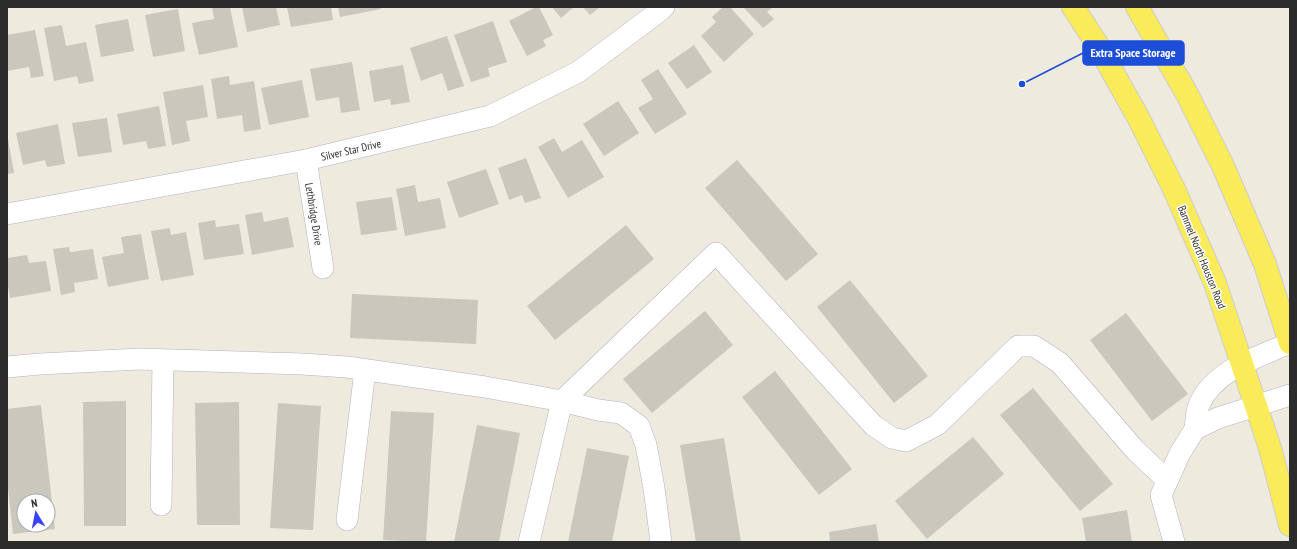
<svg xmlns="http://www.w3.org/2000/svg" width="1297" height="549" font-family="'PT Sans Narrow',sans-serif">
<style>
.building{fill:#cac7bd;fill-rule:evenodd}
.lines{fill:none;stroke-linecap:round;stroke-linejoin:round}
.minor-casing{stroke:#b2b2c1;stroke-width:22}
.major-casing{stroke:#ccc;stroke-width:24}
.minor{stroke:#fff;stroke-width:21}
.major{stroke:#f9eb59;stroke-width:22}
.labels{text-anchor:middle;dominant-baseline:central;stroke-width:3;stroke-linejoin:round;paint-order:stroke}
.street-label{font-size:11px;fill:#2c2c2c;stroke:#fff}
.leader{fill:none;stroke:#1d4ed8;stroke-width:1.5}
.callout-dot{fill:#1d4ed8;stroke:#fff;stroke-width:1.5}
.callout{fill:#1d4ed8;stroke:#1d4ed8;stroke-width:1.5}
.callout-label{font-size:12px;text-anchor:middle;font-weight:bold;fill:#fff}
</style>
<rect width="100%" height="100%" fill="#efeade"/>
<g class="building">
<polygon points="212,7 230,7 238,47 199,55 192,23 214,19"/>
<polygon points="242,7 276,7 280,25 247,32"/>
<polygon points="287,7 331,7 333,20 291,27"/>
<polygon points="338,7 381,7 381,9 340,17"/>
<polygon points="536,7 539,7 553,35 543,40 546,46 527,56 509,21"/>
<polygon points="552,7 574,7 561,18"/>
<polygon points="583,7 600,7 590,15"/>
<polygon points="723,7 730,7 754,34 724,62 701,36 716,22 712,17"/>
<polygon points="743,7 773,7 767,12 774,19 763,28"/>
<polygon points="178,9 185,51 153,57 145,15"/>
<polygon points="128,19 134,51 101,57 95,25"/>
<polygon points="493,21 507,62 488,68 490,76 471,82 454,35"/>
<polygon points="62,25 66,46 86,42 94,81 79,84 77,76 54,81 44,28"/>
<polygon points="35,30 44,76 31,78 29,67 7,71 7,35"/>
<polygon points="447,36 464,86 448,91 442,73 421,81 410,48"/>
<polygon points="694,45 712,72 687,89 668,63"/>
<polygon points="352,62 360,110 341,113 339,97 316,101 310,69"/>
<polygon points="403,65 410,102 391,105 390,99 374,102 369,71"/>
<polygon points="658,69 687,114 655,134 638,108 653,99 641,80"/>
<polygon points="229,76 230,85 254,81 261,129 244,132 242,115 217,119 211,79"/>
<polygon points="302,80 309,117 269,125 261,88"/>
<polygon points="203,85 208,117 186,121 190,141 172,145 163,92"/>
<polygon points="618,101 639,133 604,156 583,124"/>
<polygon points="159,106 166,146 148,149 146,141 123,145 117,114"/>
<polygon points="107,118 112,152 78,157 72,123"/>
<polygon points="58,124 65,164 47,167 45,160 23,165 16,133"/>
<polygon points="7,133 14,173 7,174"/>
<polygon points="554,138 562,152 582,140 604,177 568,198 538,147"/>
<polygon points="526,158 541,198 525,203 522,195 509,200 498,168"/>
<polygon points="737,160 818,254 786,281 705,188"/>
<polygon points="486,169 499,204 459,218 447,182"/>
<polygon points="415,185 418,202 440,198 446,228 405,236 396,189"/>
<polygon points="392,197 397,230 361,235 356,202"/>
<polygon points="262,212 264,222 288,217 294,247 252,255 245,215"/>
<polygon points="215,220 216,227 239,224 244,254 204,260 198,223"/>
<polygon points="626,225 654,259 555,340 527,306"/>
<polygon points="170,228 171,235 186,232 194,275 161,281 151,231"/>
<polygon points="141,234 149,279 108,287 102,257 124,253 121,237"/>
<polygon points="69,247 70,252 93,249 98,279 74,283 75,292 61,295 53,249"/>
<polygon points="27,255 29,263 46,261 51,291 10,298 7,280 7,258"/>
<polygon points="850,280 928,376 894,403 817,307"/>
<polygon points="352,294 478,300 476,344 350,338"/>
<polygon points="705,311 733,345 652,413 623,379"/>
<polygon points="1126,313 1188,394 1152,421 1090,340"/>
<polygon points="775,371 852,469 819,495 742,397"/>
<polygon points="1033,388 1113,484 1080,511 1000,415"/>
<polygon points="126,401 126,526 84,526 83,402"/>
<polygon points="239,402 240,525 197,525 195,403"/>
<polygon points="278,403 321,406 313,530 270,528"/>
<path d="M41,405l14,124 -42,5 -6,-55v-70zM24,501h24v24h-24z"/>
<polygon points="391,411 434,413 426,542 383,540"/>
<polygon points="477,425 520,433 499,542 454,542"/>
<polygon points="973,437 1004,474 927,539 895,501"/>
<polygon points="724,438 741,542 696,542 680,445"/>
<polygon points="587,448 629,456 612,542 568,542"/>
<polygon points="1127,510 1132,542 1086,542 1082,518"/>
<polygon points="876,524 879,542 830,542 829,532"/>
</g>
<g class="lines">
<g class="minor-casing">
<g id="minor">
<polyline points="306,160 323,268"/>
<polyline points="7,214 306,160 490,116 578,72 657,13 664,7"/>
<path d="M1290,343c-32,14 -76,27 -91,62 -3,7 -3,17 -4,24l23,-11 72,-23"/>
<polyline points="7,367 40,364 140,359 302,364 347,367 485,387 562,401 598,410 621,413 639,426 646,445 654,488 661,542"/>
<polyline points="161,505 163,360"/>
<polyline points="347,520 365,370"/>
<polyline points="529,542 562,401 716,253 873,425 892,438 906,441 937,425 1018,346 1034,346 1060,363 1135,450 1167,480"/>
<polyline points="1174,542 1161,495 1180,453 1195,429"/>
</g>
</g>
<g class="major-casing">
<g id="major">
<polyline points="1073,7 1097,44 1139,119 1174,189 1215,283 1270,448 1290,525"/>
<polyline points="1137,7 1187,94 1223,166 1265,264 1290,343"/>
</g>
</g>
<use href="#minor" class="minor"/>
<use href="#major" class="major"/>
</g>
<g class="labels">
<g class="street-label">
<text transform="translate(351 150) rotate(-13)">Silver Star Drive</text>
<text transform="translate(314 214) rotate(81)">Lethbridge Drive</text>
<text transform="translate(1202 257) rotate(68)">Bammel North Houston Road</text>
</g>
</g>
<path class="leader" d="M1022 84L1083 53"/>
<circle class="callout-dot" cx="1022" cy="84" r="4"/>
<rect class="callout" x="1083" y="41" width="101" height="24" rx="4"/>
<g class="callout-label">
<text x="1133" y="57">Extra Space Storage</text>
</g>
<rect width="1297" height="549" fill="none" stroke="#2c2c2c" stroke-width="16"/>
<g transform="translate(36 513) rotate(350)"><circle r="19" fill="#ffffff" stroke="#ababab"/>
<path d="M0-3L7 15L0 10L-7 15Z" fill="#3b42ff"/>
<text y="-6" font-size="11" font-weight="bold" text-anchor="middle" fill="#2c2c2c">N</text>
</g>
</svg>
